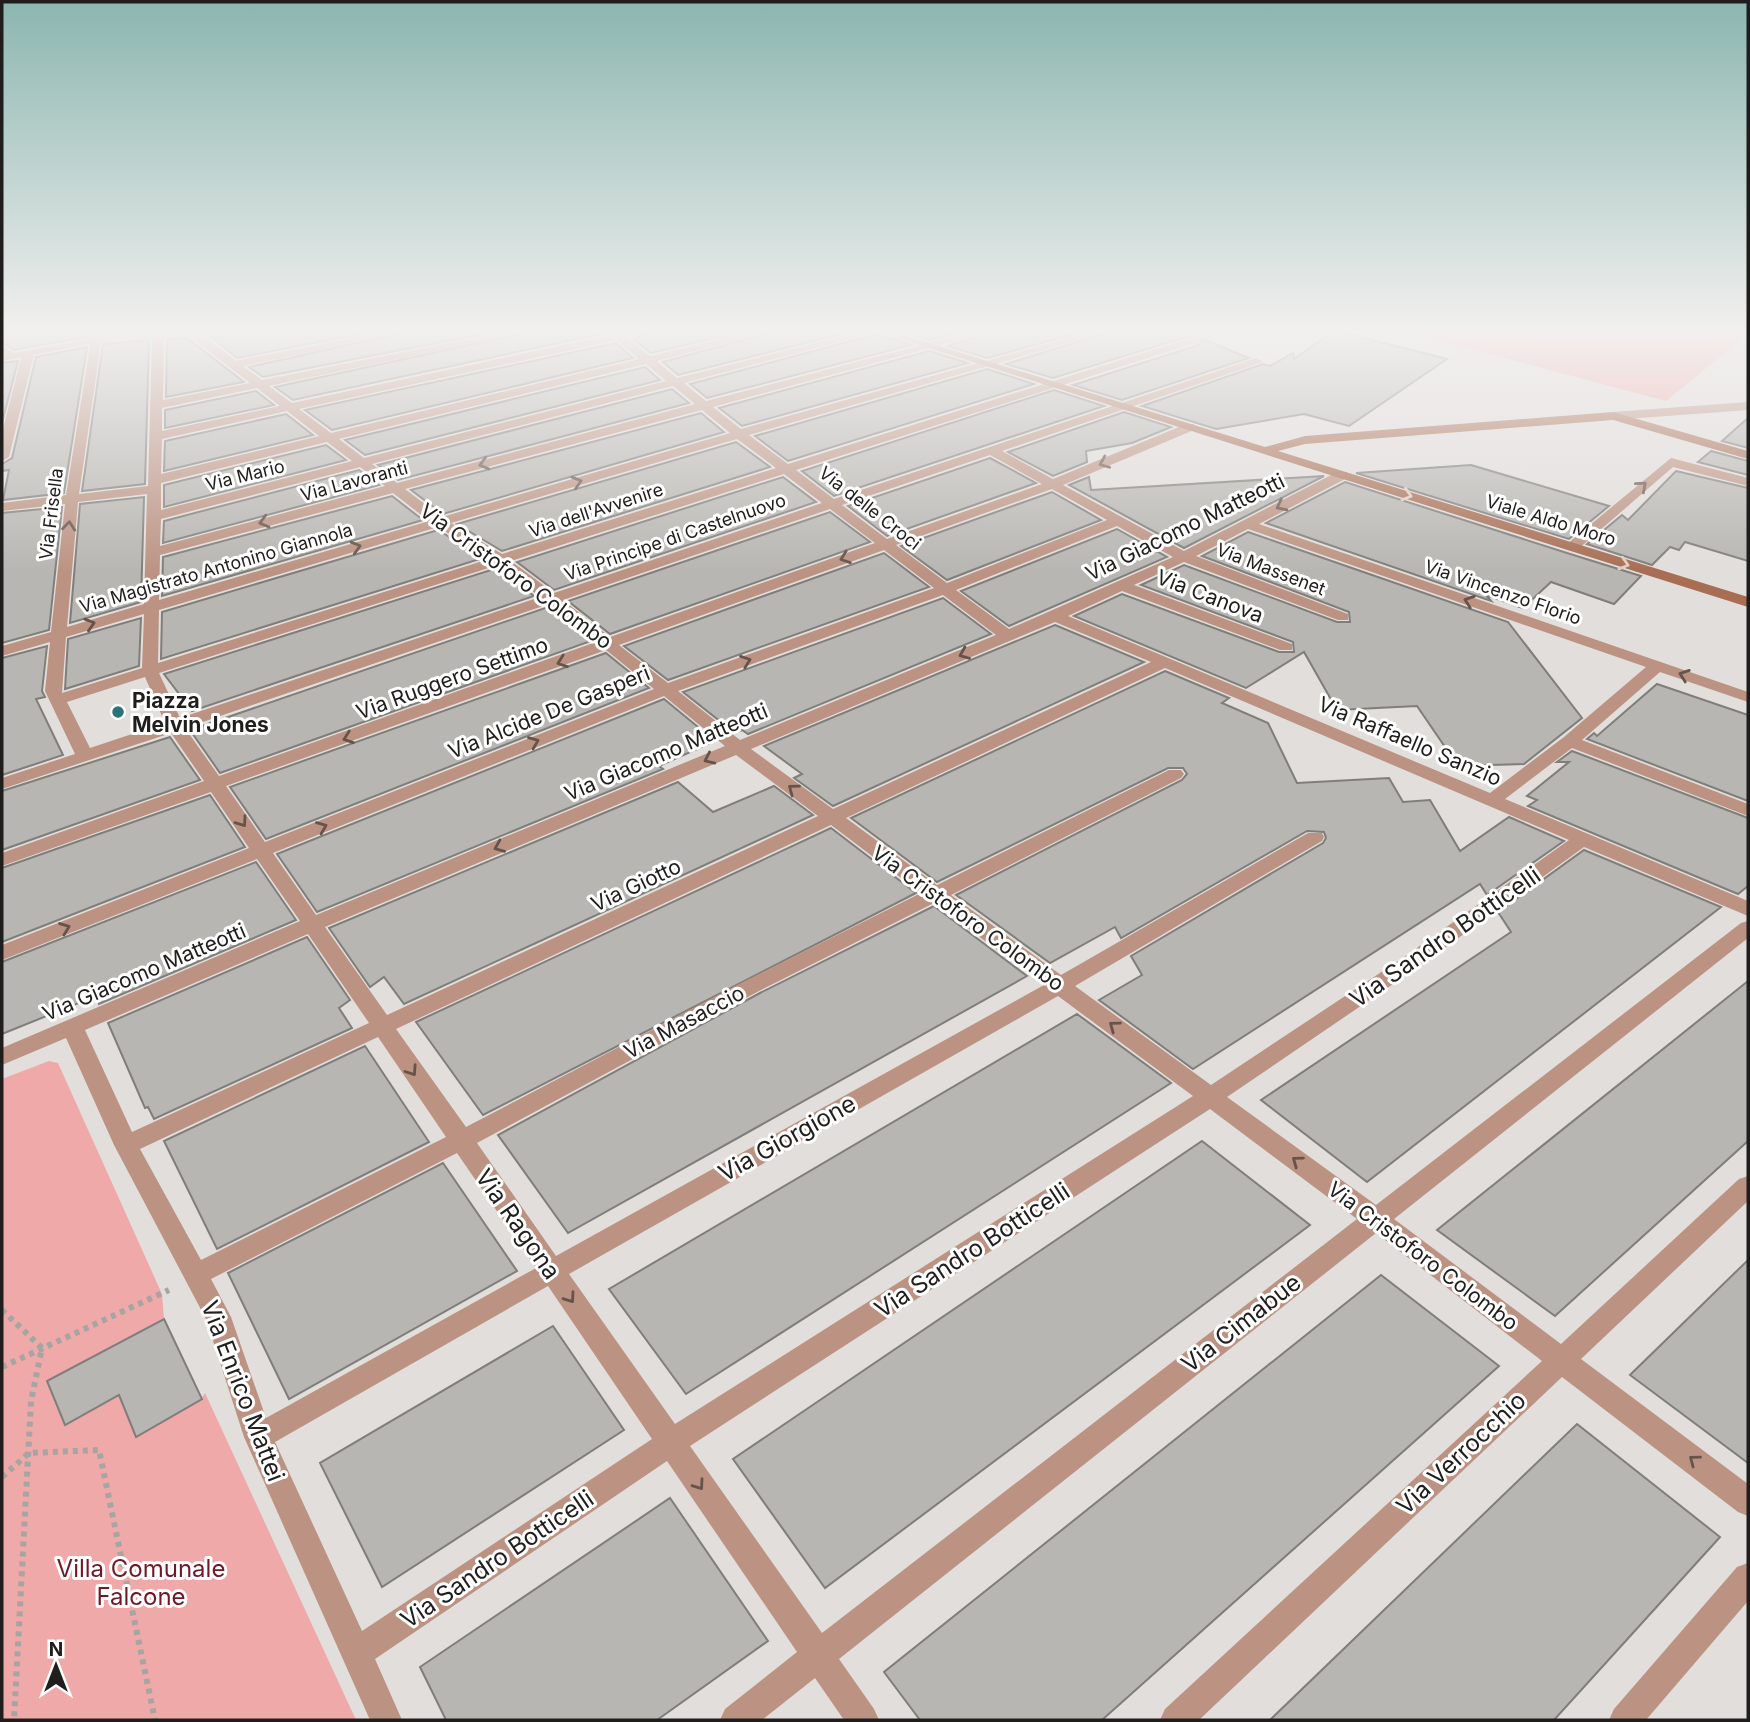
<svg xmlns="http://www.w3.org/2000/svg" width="1750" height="1722" font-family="Inter,sans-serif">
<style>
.green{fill:#f0a9a9}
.building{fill:#b7b6b2;stroke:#7f7e7b;stroke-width:2}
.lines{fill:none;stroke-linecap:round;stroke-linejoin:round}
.path{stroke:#a7a4a2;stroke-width:6;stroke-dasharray:5 5;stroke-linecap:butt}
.service{fill:#bc9382;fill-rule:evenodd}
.minor{fill:#bc9382;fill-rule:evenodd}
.tertiary{fill:#bc9382;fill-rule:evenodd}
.secondary{fill:#a86e54;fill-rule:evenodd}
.oneway{stroke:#66534a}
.oneway2{stroke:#e1ccc3}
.poi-dot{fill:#297477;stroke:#fff;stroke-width:2.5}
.labels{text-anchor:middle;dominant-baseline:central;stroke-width:6;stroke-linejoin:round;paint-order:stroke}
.far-street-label{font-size:18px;fill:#1f1e1d;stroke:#fff}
.street-label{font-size:21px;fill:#1f1e1d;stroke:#fff}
.poi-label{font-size:21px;font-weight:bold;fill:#1f1e1d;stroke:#fff;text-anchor:start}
.near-street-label{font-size:24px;fill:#1f1e1d;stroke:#fff}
.near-park-label{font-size:24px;fill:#711824;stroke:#fff}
</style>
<rect width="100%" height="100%" fill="#e1dedb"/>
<g class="green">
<polygon points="1403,331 1748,331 1748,334 1666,401"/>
<polygon points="49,1061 58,1063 162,1294 164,1319 202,1398 205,1393 356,1720 2,1720 2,1079"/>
</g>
<g class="building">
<polygon points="2,331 108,331 108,333 14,350 2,342"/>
<polygon points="204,331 375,331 237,358"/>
<polygon points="411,331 498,331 263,377 249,367"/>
<polygon points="534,331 604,331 605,333 293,400 275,387"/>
<polygon points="652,331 745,331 651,353 633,339"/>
<polygon points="776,331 853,331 678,375 663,362"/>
<polygon points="899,331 966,331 929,340"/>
<polygon points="995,331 1085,331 987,358 948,346"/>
<polygon points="1113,331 1183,331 1193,335 1053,378 1006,364"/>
<polygon points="1340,332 1447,359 1349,426 1304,414 1216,429 1142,406 1263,364 1270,366 1293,353 1294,359 1331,333"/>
<polygon points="877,334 911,345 707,398 690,384"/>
<polygon points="187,338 244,382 166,397 167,339"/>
<polygon points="1202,339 1249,358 1122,400 1073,385 1199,345"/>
<polygon points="149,340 145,484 82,491 103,344"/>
<polygon points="616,343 633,358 332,430 305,410"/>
<polygon points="87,347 64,493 3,500 9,470 2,471 2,464 12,458 36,357"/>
<polygon points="929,351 968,363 742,426 719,408"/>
<polygon points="18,361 2,423 2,363"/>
<polygon points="645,367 660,380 365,455 345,440"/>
<polygon points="987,369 1034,384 788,461 755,436"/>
<polygon points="672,389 689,403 398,480 378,465"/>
<polygon points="1054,390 1104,406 834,496 802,471"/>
<polygon points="256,391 274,405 165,428 165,410"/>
<polygon points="1124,412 1171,427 1132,443 1086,451 1087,462 1053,476 1008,452"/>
<polygon points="701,413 724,432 443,514 411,490"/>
<polygon points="286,414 313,435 164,471 165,441"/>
<polygon points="1748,418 1748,448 1722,441"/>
<polygon points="736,442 770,467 502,551 457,524"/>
<polygon points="326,445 346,460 164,507 164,485"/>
<polygon points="1711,451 1748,461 1748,475 1698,462"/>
<polygon points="990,458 1036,483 887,536 848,506"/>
<polygon points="1471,465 1609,506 1569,539 1356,473"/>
<polygon points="359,470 379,485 163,543 164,521"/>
<polygon points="1676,471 1748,488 1748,561 1685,542 1679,550 1670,547 1652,565 1587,544 1622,515 1628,520"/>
<polygon points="1324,476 1184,548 1069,485 1089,477 1091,490"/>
<polygon points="783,477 816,502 554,590 517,562"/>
<polygon points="1345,482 1567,553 1641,576 1614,604 1551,582 1523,608 1486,595 1491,601 1266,523"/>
<polygon points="1052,492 1101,520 947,580 901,546"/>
<polygon points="392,496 423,520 162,596 163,557"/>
<polygon points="144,497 141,602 70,623 80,504"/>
<polygon points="62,507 49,630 2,643 2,513"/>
<polygon points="830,512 870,542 610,634 568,601"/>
<polygon points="1117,529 1167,557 1009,626 961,591"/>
<polygon points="438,530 483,558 161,659 162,612"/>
<polygon points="1248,532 1508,622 1582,718 1524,764 1458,766 1417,706 1337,710 1304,652 1246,688 1074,616 1122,594 1279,652 1294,652 1293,642 1141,585 1184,565 1337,622 1350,622 1349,612 1202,556"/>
<polygon points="884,553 929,587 668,680 624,646"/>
<polygon points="497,568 534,596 192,711 164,674"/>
<polygon points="943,598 991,634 748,734 742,730 735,733 683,692"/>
<polygon points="548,607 591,641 220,773 190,730"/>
<polygon points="141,618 139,666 65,689 68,639"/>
<polygon points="1055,625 1144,662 833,806 794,778 802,774 764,746"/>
<polygon points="47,646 42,691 45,697 36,699 63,755 2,775 2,658"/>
<polygon points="606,653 649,688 266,839 230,787"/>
<polygon points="1165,671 1229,698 1222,703 1268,723 1297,783 1389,778 1403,802 1430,800 1460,851 1509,817 1564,841 1487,895 1480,884 1193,1069 1099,1000 1142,975 1131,956 1323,843 1326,838 1324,832 1307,831 1121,938 1115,927 1050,963 956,895 1182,780 1187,774 1183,768 1168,768 937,882 851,818"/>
<polygon points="1657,684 1748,715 1748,801 1587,739 1594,733 1597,736"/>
<polygon points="664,699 715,741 659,766 663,769 317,912 277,854"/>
<polygon points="170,737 200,780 2,850 2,791"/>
<polygon points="1572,751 1748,818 1748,886 1738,894 1528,806 1537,800 1527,796 1569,762 1557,762"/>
<polygon points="678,782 713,812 774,786 813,815 404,1004 384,977 370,987 329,928"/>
<polygon points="210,795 245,847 2,942 2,868"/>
<polygon points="831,828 916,893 483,1115 416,1022"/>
<polygon points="1584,850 1721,907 1367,1182 1261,1100 1511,932 1498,912"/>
<polygon points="256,862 296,920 99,1004 96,996 2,1034 2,962"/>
<polygon points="934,906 1027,976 568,1233 498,1135 760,993"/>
<polygon points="307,937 350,1000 339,1008 352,1028 154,1119 148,1107 145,1108 108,1023"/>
<polygon points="1748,981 1748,1141 1555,1316 1437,1230"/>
<polygon points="1077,1014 1171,1083 686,1394 609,1289"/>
<polygon points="365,1046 429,1142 217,1249 164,1141"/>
<polygon points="1202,1141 1310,1225 825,1588 733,1459"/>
<polygon points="443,1163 517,1271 289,1399 228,1273"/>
<polygon points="1748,1260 1748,1463 1630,1375"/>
<polygon points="1381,1275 1499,1366 1102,1720 920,1720 884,1672"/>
<polygon points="164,1319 202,1399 136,1437 119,1395 65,1425 47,1381"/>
<polygon points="553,1326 624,1430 382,1587 320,1463"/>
<polygon points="1577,1424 1720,1537 1554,1720 1270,1720"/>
<polygon points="670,1498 768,1641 657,1720 446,1720 420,1667"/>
</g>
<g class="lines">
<g class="path">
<polyline points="2,1310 42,1348 31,1401 14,1720"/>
<polyline points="2,1367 169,1290"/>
<polyline points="2,1477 29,1453 99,1450 155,1720"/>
</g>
<polygon class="service" points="1671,458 1748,478 1748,486 1673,467 1577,550 1567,550 1567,544"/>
<g class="minor">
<path d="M110,331h91l-1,2 36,28 151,-30h21l-165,35 19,14 248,-49h21l-262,55 23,17 318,-68 -3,-4h42l-22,7 23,18 105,-25h18l-116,30 20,17 185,-47h18l-196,52 22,18 269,-70h17l-279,76 28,22 352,-98h17l-361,104 39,29 406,-127 6,3 -2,2 -402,128 38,29 422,-141 6,3 -2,2 -258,88 51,28 133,-55h8v6l-131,55 121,66 153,-79h10v6l-88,46 489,168v10l-88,-30 -78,68 166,64v12l-176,-68 -67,51 243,102v15l-164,-69 -163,118 -194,132 149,108 365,-282 7,-2v17l-354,281 167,125 178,-165 9,-3v25l-167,158 167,125v32l-10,-4 -176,-135 -363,343h-39l5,-11 377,-348 -166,-128 -537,426 35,50 5,11h-35l-29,-42 -53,42h-42l5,-11 72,-57 -130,-191 -292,198 27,61h-32l-126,-283 -38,-118 -92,-174 -48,-107 -64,27v-17l298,-127 -43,-62 -255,101v-15l247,-97 -38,-56 -209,74v-13l202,-72 -33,-48 -169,56v-11l73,-24 -30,-63 5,-49 -48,14v-10l49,-14 14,-128 -63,7v-8l64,-8 25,-155 10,2 -22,152 69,-8 4,-149 -29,2zM188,335l62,48 -87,17 1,-63zM617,340l22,19 -308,74 -32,-24zM646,364l20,17 -302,77 -25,-19zM673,386l22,18 -298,79 -25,-19zM257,388l23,18 -118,25v-23zM702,410l28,23 -288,84 -37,-28zM287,411l32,25 -158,38 1,-35zM737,439l39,29 -274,86 -51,-31zM327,442l25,19 -191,49v-27zM990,455l52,29 -155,55 -45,-34zM360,467l25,19 -225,60 1,-27zM784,474l38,29 -268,90 -43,-32zM1052,489l55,31 -160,63 -51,-38zM393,493l36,28 -270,79 1,-45zM147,494l-3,110 -77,23 11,-125zM830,509l45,34 -265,94 -47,-37zM1117,526l56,31 -164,72 -53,-39zM438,527l51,32 -331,104 1,-53zM1248,529l398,138 -82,70 -74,56 -422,-177 54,-25 158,59h12v-6l-158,-59 50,-23 154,58h10v-6l-152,-58zM884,550l50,38 -266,95 -49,-38zM498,565l42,32 -360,121 -21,-45zM943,595l53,40 -256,105 -62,-49zM549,604l47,38 -377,134 -34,-48zM144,614l-2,54 -80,25 4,-56zM1055,622l96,40 -318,147 -82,-60zM606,650l48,39 -389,153 -39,-56zM1165,668l404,172 -162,115 -196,130 -136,-99 247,-145 2,-4 -2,-4h-14l-247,142 -110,-80 230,-117 3,-4 -3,-4h-12l-232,115 -91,-67zM145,677l20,46 -75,25 -23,-46zM664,696l61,50 -409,169 -43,-62zM736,755l82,61 -431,199 -62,-88zM831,825l90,68 -176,88 -279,146 -70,-98zM934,903l110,82 -488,271 -79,-113 282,-152zM308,934l61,89 -237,109 -47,-102zM1058,996l135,100 -518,328 -106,-150zM378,1037l68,100 -245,123 -61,-111zM1210,1109l147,110 -535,414 -132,-187zM457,1153l79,115 -270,150 -35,-101 -20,-38zM548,1286l104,153 -290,192 -87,-189z"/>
<polygon points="2,345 15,354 15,358 7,358 2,354"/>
<polygon points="28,351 34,354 9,457 2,461 2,433 22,354"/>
<polygon points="1748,1563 1748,1601 1646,1720 1609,1720 1614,1709 1737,1567"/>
</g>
<g class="tertiary">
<polygon points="134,331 156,331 2,361 2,355"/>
<polygon points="1748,402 1748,410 1613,420 1607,416 1613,412"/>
</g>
<polygon class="secondary" points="875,331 891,331 1265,447 1305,436 1613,412 1748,451 1748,459 1613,420 1305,444 1278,451 1748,597 1748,607"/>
</g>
<defs><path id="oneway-chevron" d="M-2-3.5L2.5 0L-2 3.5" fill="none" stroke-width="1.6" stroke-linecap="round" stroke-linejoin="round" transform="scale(1.75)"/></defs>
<g class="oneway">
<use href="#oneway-chevron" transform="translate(1104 463) rotate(157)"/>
<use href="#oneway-chevron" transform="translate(484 464) rotate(165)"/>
<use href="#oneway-chevron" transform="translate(577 482) rotate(-17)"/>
<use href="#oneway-chevron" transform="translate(1642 486) rotate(-41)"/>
<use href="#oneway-chevron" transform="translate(1281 506) rotate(153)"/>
<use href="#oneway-chevron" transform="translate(264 522) rotate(165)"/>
<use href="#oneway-chevron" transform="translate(69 526) rotate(-84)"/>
<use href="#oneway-chevron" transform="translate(356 547) rotate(-16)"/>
<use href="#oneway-chevron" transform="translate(845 558) rotate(160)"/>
<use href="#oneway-chevron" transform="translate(1469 601) rotate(-161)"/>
<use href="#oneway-chevron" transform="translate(90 624) rotate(-17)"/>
<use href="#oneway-chevron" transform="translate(964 654) rotate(158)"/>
<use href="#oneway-chevron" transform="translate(746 661) rotate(-20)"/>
<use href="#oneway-chevron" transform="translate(562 662) rotate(160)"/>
<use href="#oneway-chevron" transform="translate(1684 675) rotate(-161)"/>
<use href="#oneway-chevron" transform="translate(348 738) rotate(161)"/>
<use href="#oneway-chevron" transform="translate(534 742) rotate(-22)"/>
<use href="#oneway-chevron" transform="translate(709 759) rotate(155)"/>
<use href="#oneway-chevron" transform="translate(793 789) rotate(-143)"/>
<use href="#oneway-chevron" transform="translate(242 822) rotate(55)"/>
<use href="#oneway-chevron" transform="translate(322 827) rotate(-22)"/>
<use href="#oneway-chevron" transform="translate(499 847) rotate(158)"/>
<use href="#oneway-chevron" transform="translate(65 928) rotate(-21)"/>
<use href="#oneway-chevron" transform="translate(1114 1026) rotate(-144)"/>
<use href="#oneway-chevron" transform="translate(412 1071) rotate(56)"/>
<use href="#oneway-chevron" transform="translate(1297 1161) rotate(-144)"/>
<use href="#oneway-chevron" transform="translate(570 1298) rotate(55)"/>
<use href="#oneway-chevron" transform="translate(1694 1460) rotate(-143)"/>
<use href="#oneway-chevron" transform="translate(699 1485) rotate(55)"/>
</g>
<g class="oneway2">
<use href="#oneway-chevron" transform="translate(1407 495) rotate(17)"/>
<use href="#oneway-chevron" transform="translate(1624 564) rotate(17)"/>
</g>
<linearGradient id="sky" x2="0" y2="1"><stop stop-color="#8bb6b0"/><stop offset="0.58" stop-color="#f2f0ef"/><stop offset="1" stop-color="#f2f0ef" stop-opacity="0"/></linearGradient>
<rect width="1750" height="572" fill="url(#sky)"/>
<circle class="poi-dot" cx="118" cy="712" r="7"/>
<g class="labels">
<g class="far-street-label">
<text transform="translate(245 475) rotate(-14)">Via Mario</text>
<text transform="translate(354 481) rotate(-15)">Via Lavoranti</text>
<text transform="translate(870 508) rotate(38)">Via delle Croci</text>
<text transform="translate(596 510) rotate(-18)">Via dell'Avvenire</text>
<text transform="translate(51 514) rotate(-83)">Via Frisella</text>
<text transform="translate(1551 520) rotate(17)">Viale Aldo Moro</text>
<text transform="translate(675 537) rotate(-19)">Via Principe di Castelnuovo</text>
<text transform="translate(216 568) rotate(-16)">Via Magistrato Antonino Giannola</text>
<text transform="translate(1271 569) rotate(21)">Via Massenet</text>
<text transform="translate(1503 592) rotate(19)">Via Vincenzo Florio</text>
</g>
<g class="street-label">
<text transform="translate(1185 527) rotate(-26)">Via Giacomo Matteotti</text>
<text transform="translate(516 576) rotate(36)">Via Cristoforo Colombo</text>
<text transform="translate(1210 596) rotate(21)">Via Canova</text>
<text transform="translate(452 678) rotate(-20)">Via Ruggero Settimo</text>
<text transform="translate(549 712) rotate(-22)">Via Alcide De Gasperi</text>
<text transform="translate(1410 741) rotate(23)">Via Raffaello Sanzio</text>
<text transform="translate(666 752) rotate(-23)">Via Giacomo Matteotti</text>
<text transform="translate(636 885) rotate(-25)">Via Giotto</text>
<text transform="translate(968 918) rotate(36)">Via Cristoforo Colombo</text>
<text transform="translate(144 972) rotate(-23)">Via Giacomo Matteotti</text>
<text transform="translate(684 1022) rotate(-28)">Via Masaccio</text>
<text transform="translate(1423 1256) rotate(37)">Via Cristoforo Colombo</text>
</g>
<g class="poi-label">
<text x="132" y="700">Piazza<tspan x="132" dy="24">Melvin Jones</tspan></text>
</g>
<g class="near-street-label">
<text transform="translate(1445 937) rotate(-35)">Via Sandro Botticelli</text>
<text transform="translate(787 1138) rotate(-29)">Via Giorgione</text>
<text transform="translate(518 1224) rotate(55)">Via Ragona</text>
<text transform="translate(972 1250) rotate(-33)">Via Sandro Botticelli</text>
<text transform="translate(1241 1323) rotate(-38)">Via Cimabue</text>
<text transform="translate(243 1391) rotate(69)">Via Enrico Mattei</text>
<text transform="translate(1461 1453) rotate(-43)">Via Verrocchio</text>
<text transform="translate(497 1559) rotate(-34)">Via Sandro Botticelli</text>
</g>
<g class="near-park-label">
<text x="141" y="1568">Villa Comunale<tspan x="141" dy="28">Falcone</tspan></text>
</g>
</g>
<rect width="1750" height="1722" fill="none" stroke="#1f1e1d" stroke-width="7"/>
<g transform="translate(56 1666)" stroke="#ffffff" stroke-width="5" paint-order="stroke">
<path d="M0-5L12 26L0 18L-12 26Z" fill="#1f1e1d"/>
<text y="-10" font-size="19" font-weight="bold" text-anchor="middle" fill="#1f1e1d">N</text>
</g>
</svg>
